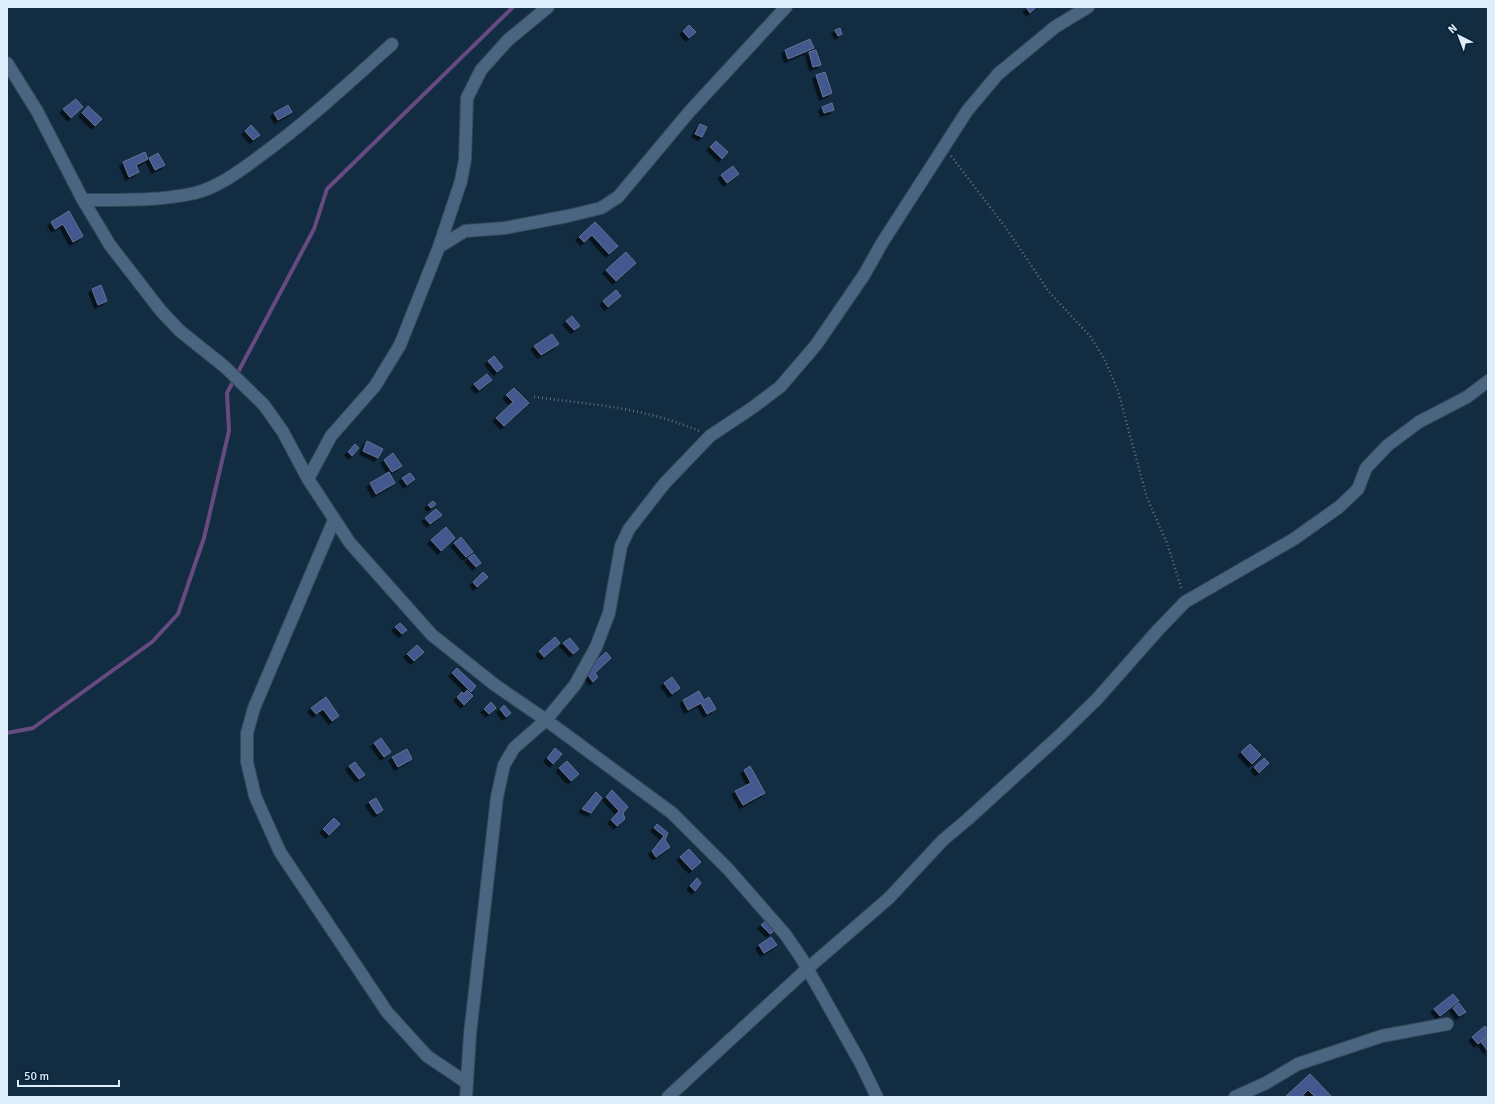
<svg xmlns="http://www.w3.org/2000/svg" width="1495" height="1104" font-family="Signika,sans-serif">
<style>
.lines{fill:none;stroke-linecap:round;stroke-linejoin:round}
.stream{stroke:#664a80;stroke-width:4}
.building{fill:#43588e;stroke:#657292;filter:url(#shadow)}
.minor-casing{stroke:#35475b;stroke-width:14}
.tertiary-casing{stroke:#35475b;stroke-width:14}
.path{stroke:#5d7386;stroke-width:2.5;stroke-dasharray:1 3;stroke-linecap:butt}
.minor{stroke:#4a657f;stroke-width:12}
.tertiary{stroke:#4a657f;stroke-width:12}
</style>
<defs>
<filter id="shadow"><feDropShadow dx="-3.5" dy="3.5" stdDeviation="0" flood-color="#0009"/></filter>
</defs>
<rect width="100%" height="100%" fill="#122c42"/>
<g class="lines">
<polyline class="stream" points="7,733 33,728 152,642 178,614 204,538 229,431 227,393 314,229 327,189 513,7"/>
</g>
<g class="building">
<polygon points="1026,7 1036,7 1030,13"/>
<polygon points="689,25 696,32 689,38 683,31"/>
<polygon points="840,28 842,34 838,36 835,30"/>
<polygon points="810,39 814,48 788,59 785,50"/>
<polygon points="816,50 821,65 813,67 809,52"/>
<polygon points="825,72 832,93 823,97 816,75"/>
<polygon points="76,99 83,107 71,118 63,109"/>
<polygon points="832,103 834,110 824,113 822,107"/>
<polygon points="288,105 292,112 278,120 274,113"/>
<polygon points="88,106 102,119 95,126 82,113"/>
<polygon points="700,124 707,127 702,137 695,134"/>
<polygon points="251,125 260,135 253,140 245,131"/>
<polygon points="716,141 728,152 722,159 710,147"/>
<polygon points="145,152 148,159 136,165 139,172 129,177 123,162"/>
<polygon points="158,153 165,165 155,170 149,158"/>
<polygon points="733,166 739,174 727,183 721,175"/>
<polygon points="69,211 83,236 73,242 63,224 55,229 51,222"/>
<polygon points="595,222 618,246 609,254 592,235 584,242 579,237"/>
<polygon points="626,252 636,263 616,281 606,270"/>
<polygon points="101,285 107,301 98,305 92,289"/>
<polygon points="616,290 621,296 608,307 603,301"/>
<polygon points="572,316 580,326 574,330 566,321"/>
<polygon points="552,334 559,344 541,355 534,346"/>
<polygon points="494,356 503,367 497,372 488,361"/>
<polygon points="487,374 492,380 479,390 474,384"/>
<polygon points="514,388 529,403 504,426 496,418 513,402 506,395"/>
<polygon points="367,441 383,449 378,458 363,451"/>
<polygon points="355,444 359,448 352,456 348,452"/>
<polygon points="393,453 402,466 392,472 384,460"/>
<polygon points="389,472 395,483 376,494 370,483"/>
<polygon points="410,473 415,479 407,485 402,478"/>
<polygon points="433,501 436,504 431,508 428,505"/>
<polygon points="436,509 442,515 430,524 425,518"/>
<polygon points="446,527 455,538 441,551 431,540"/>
<polygon points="461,537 473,552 466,557 454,543"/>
<polygon points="474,554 481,563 476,567 468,558"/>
<polygon points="483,572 488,577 477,587 473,582"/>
<polygon points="400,623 407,630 402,634 395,627"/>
<polygon points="555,637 560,643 544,657 539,651"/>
<polygon points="570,638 579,649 573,654 563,643"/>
<polygon points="417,645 424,652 414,661 407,654"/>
<polygon points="606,652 611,658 595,673 598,677 593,682 585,671"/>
<polygon points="457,668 476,686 471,692 452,673"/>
<polygon points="672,677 680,688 672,694 664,683"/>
<polygon points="467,690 473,696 464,705 457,697 462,692 464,694"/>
<polygon points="699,691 704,700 709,697 716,709 707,714 701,703 688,710 683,700"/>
<polygon points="326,697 339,716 332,721 323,709 316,714 311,708"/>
<polygon points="491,702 496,708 489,714 484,709"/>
<polygon points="504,705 511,713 506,717 500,709"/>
<polygon points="381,738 391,752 384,757 374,743"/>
<polygon points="1250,744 1261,755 1252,764 1241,752"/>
<polygon points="555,748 562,754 553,764 547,758"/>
<polygon points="407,749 412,759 398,767 392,757"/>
<polygon points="1264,758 1269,763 1259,773 1254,767"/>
<polygon points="567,761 579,774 571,781 559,768"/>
<polygon points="355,762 365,775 359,779 349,766"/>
<polygon points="750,766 765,793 743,805 735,791 751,783 744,770"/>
<polygon points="612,790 628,807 623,813 625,819 617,826 611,820 619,811 606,797"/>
<polygon points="596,792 602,798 591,813 582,809"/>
<polygon points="376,798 383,810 377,814 369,802"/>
<polygon points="334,818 340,824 329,835 323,829"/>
<polygon points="657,824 668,833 665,840 670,847 656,857 652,851 664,836 654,828"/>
<polygon points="689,849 701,862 692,870 680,857"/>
<polygon points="697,878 701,883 695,891 690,886"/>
<polygon points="767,920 775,930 770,934 761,925"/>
<polygon points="771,937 777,945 764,953 759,945"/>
<polygon points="1453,994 1459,1001 1440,1016 1434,1009"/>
<polygon points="1459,1003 1466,1012 1459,1016 1453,1008"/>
<polygon points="1485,1026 1488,1030 1488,1035 1478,1044 1472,1037"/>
<polygon points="1488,1037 1488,1051 1481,1042"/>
<polygon points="1310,1074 1332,1097 1315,1097 1308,1090 1301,1097 1285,1097"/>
</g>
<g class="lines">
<g class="minor-casing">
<g id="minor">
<path d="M83,200c36,0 78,1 112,-7 24,-6 46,-23 65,-37 47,-34 89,-73 132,-112"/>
<polyline points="439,247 465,231 505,228 568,216 601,208 618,197 690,111 786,7"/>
<polyline points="308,479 331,436 375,386 400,345 439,247 461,181 465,160 467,98 481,70 508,40 548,7"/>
<polyline points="334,520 254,708 247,733 247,762 255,796 280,852 387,1012 427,1056 467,1083"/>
<polyline points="466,1097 470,1034 477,973 497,797 504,765 514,748 546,720 575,685 596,647 609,613 621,546 629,529 664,484 710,436 752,408 780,387 816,345 864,275 882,243 967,111 998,74 1055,27 1088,7"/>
<polyline points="668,1097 807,969 889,898 943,840 968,819 1058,737 1097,699 1158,630 1185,602 1294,539 1339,507 1358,489 1366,468 1388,445 1419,422 1467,397 1488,381"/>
<polyline points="1235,1097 1266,1083 1298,1064 1382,1036 1447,1024"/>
</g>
</g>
<g class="tertiary-casing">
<polyline id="tertiary" points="7,63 37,111 83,200 110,245 161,311 180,331 225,367 264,405 283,432 308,479 350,543 432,635 495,685 546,720 672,813 728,869 785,934 802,959 860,1062 877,1097"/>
</g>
<g class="path">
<polyline points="951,156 1006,228 1049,292 1090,336 1104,358 1118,391 1147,498 1167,543 1182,590"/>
<path d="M534,397c56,7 112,11 165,34"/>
</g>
<use href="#minor" class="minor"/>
<use href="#tertiary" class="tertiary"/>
</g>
<rect width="1495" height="1104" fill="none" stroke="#ddedfb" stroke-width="16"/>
<g transform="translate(1459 36) rotate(318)" stroke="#082237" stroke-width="3" paint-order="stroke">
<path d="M0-3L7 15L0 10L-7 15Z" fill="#ddedfb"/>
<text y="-6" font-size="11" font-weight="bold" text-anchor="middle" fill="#ddedfb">N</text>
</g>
<path d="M18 1080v6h101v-6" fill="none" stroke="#ddedfb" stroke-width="2"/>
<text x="24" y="1080" font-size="12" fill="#ddedfb" stroke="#082237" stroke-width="3" paint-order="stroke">50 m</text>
</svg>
